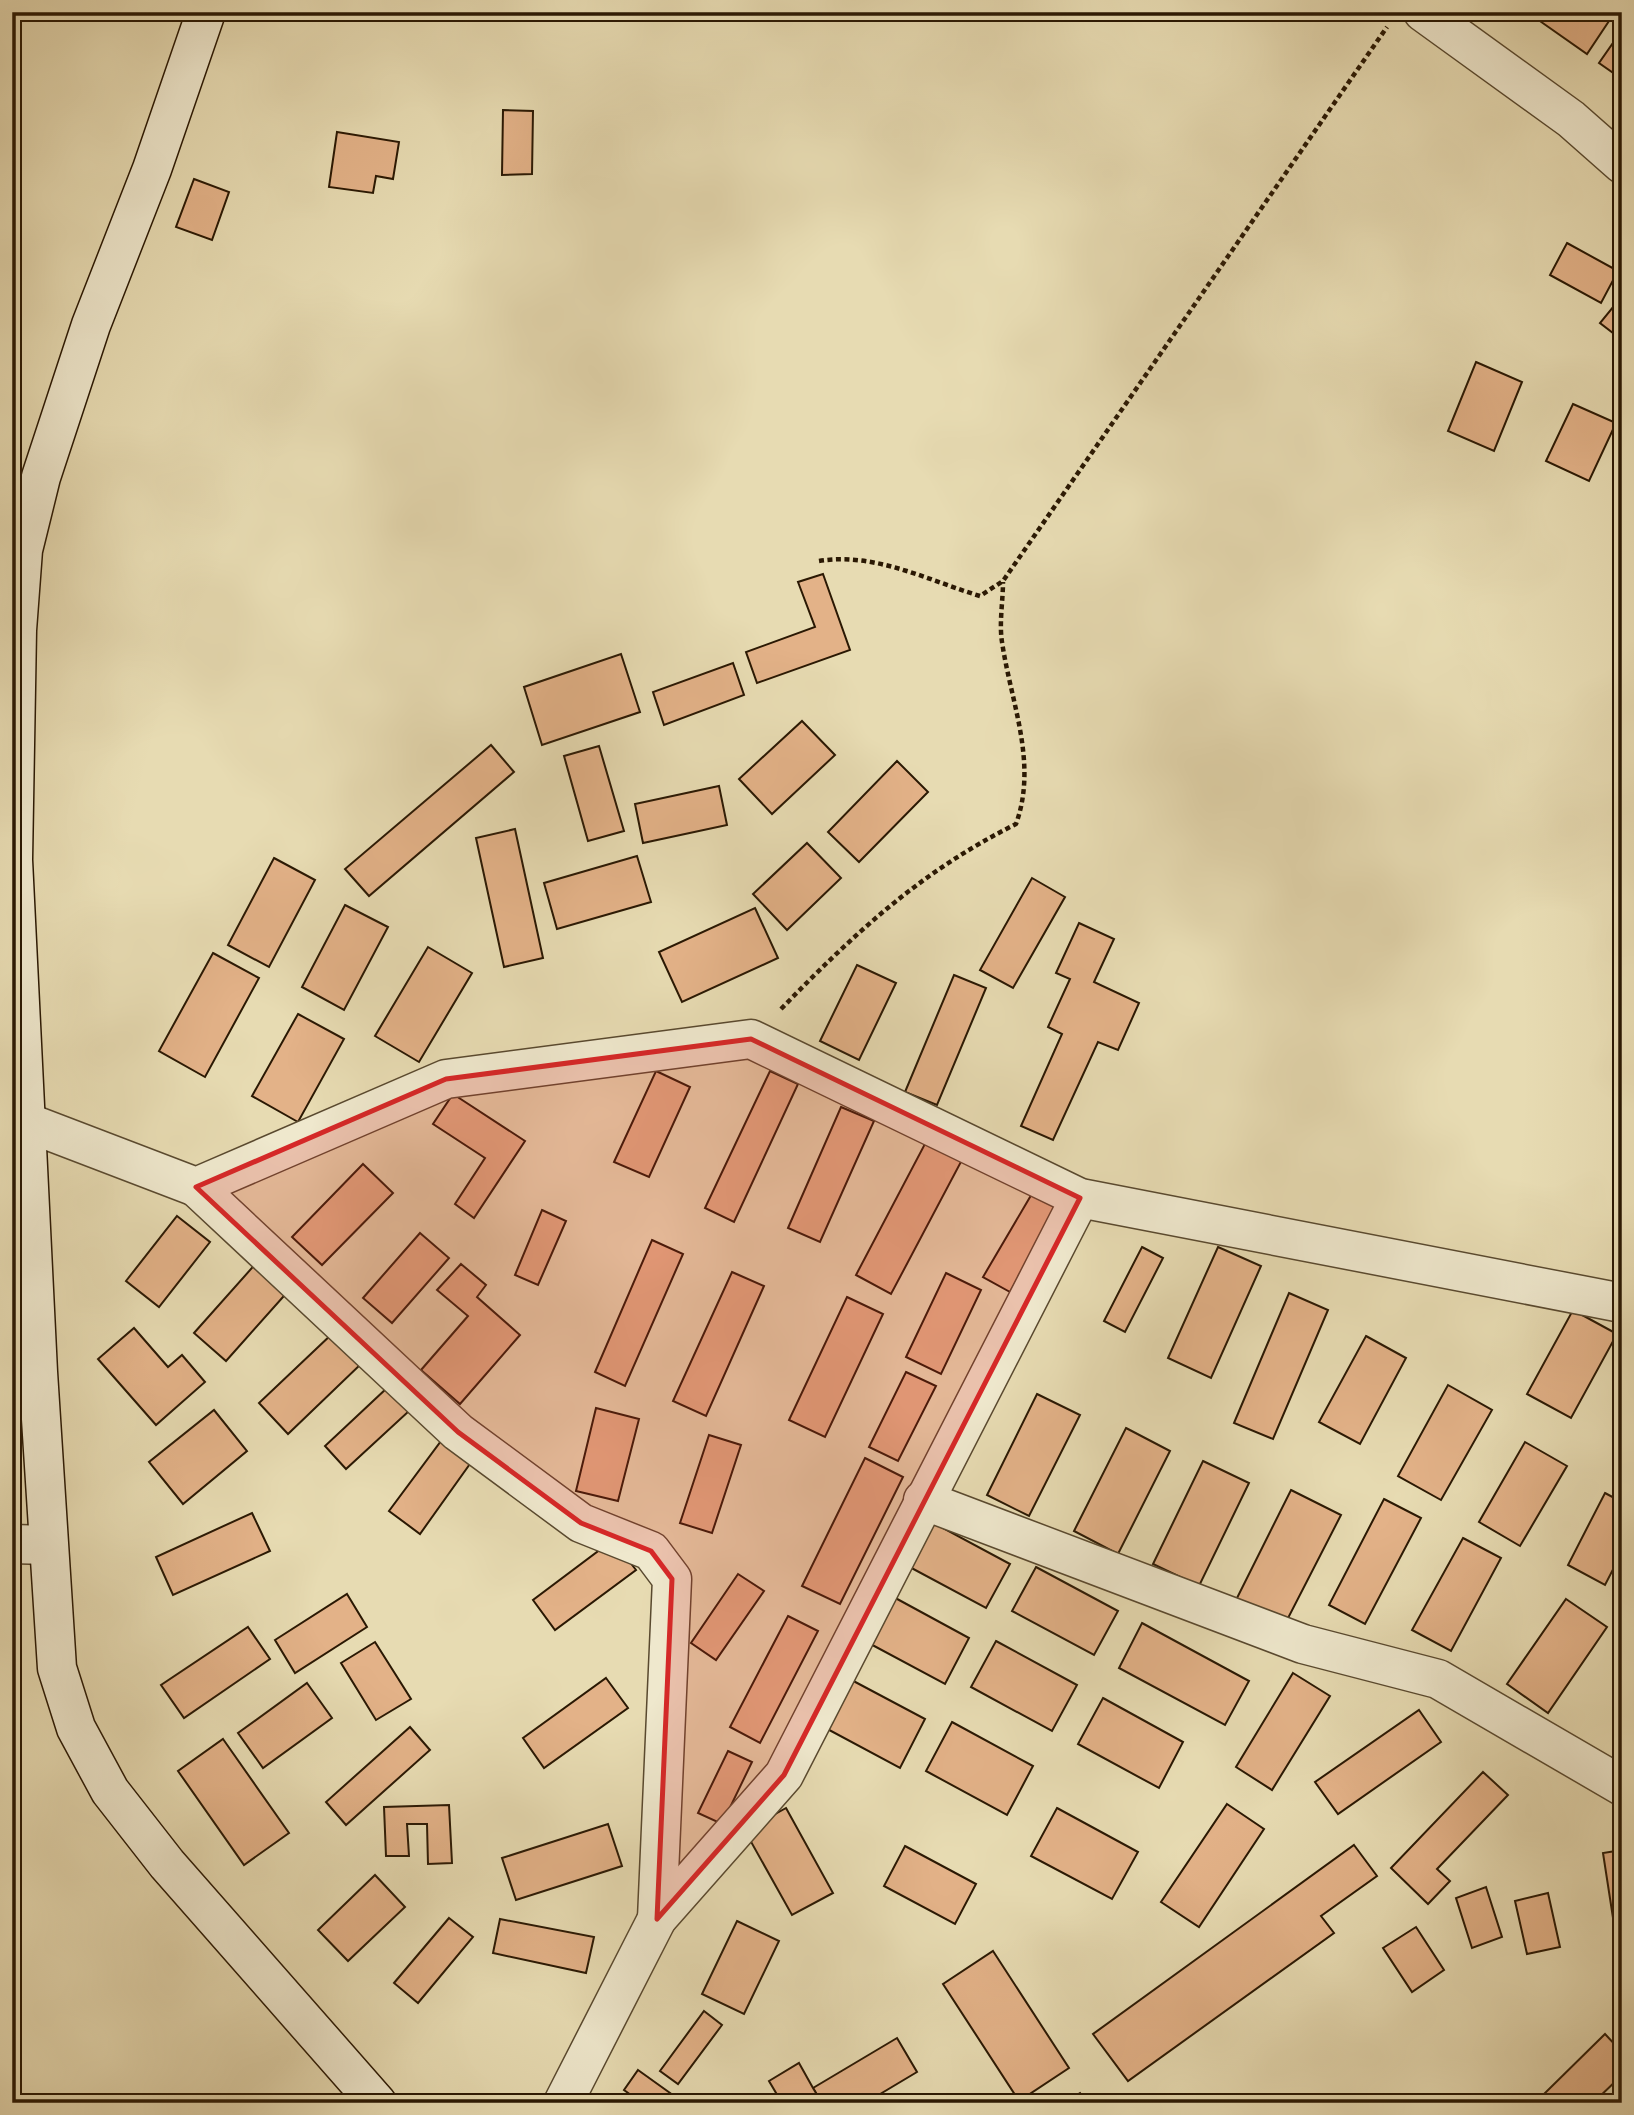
<svg xmlns="http://www.w3.org/2000/svg" width="1634" height="2115" font-family="'IM FELL English',serif">
<style>
.building{fill:#e3b288;stroke:#2a1803;stroke-width:2}
.lines{fill:none;stroke-linecap:round;stroke-linejoin:round}
.street-casing{stroke:#59492f;stroke-width:41}
.secondary-casing{stroke:#2a1803;stroke-width:41}
.path{stroke:#2a1803;stroke-width:4.5;stroke-dasharray:5 3.5;stroke-linecap:butt}
.street{stroke:#efe8cd;stroke-width:38}
.secondary{stroke:#efe8cd;stroke-width:38}
.marked{fill:#d62828;fill-opacity:0.2;stroke:#d62828;stroke-width:5;stroke-linejoin:round}
</style>
<rect width="100%" height="100%" fill="#e7dbb2"/>
<filter id="stains"><feTurbulence type="fractalNoise" baseFrequency=".00286" numOctaves="4"/><feColorMatrix values="0 0 0 0 .2 0 0 0 0 .09 0 0 0 0 .02 0 0 0 .5 -.17"/></filter>
<radialGradient id="worn" r=".72"><stop offset=".6" stop-color="#630" stop-opacity="0"/><stop offset="1" stop-color="#630" stop-opacity=".3"/></radialGradient>
<g class="building">
<polygon points="1527,12 1615,12 1587,54"/>
<polygon points="1622,30 1622,79 1599,63"/>
<polygon points="503,110 533,111 532,174 502,175"/>
<polygon points="337,132 399,142 393,179 376,176 373,193 329,187"/>
<polygon points="194,179 229,192 212,240 176,227"/>
<polygon points="1567,243 1618,271 1601,303 1550,275"/>
<polygon points="1622,296 1622,340 1600,323"/>
<polygon points="1476,362 1522,382 1494,451 1448,431"/>
<polygon points="1573,404 1616,423 1589,481 1546,461"/>
<polygon points="823,574 850,650 757,683 746,652 815,627 798,582"/>
<polygon points="621,654 640,712 542,745 524,687"/>
<polygon points="733,663 744,695 664,725 653,692"/>
<polygon points="802,721 835,755 772,814 739,779"/>
<polygon points="491,745 514,772 369,896 345,869"/>
<polygon points="599,746 624,831 588,841 564,756"/>
<polygon points="897,761 928,792 859,862 828,832"/>
<polygon points="719,786 727,825 643,843 635,804"/>
<polygon points="515,829 543,958 504,967 476,838"/>
<polygon points="807,843 841,878 787,930 753,894"/>
<polygon points="637,856 651,902 557,929 544,883"/>
<polygon points="274,858 315,880 269,967 228,945"/>
<polygon points="1032,878 1065,897 1013,988 980,970"/>
<polygon points="345,905 388,927 344,1010 302,987"/>
<polygon points="755,908 778,958 682,1002 659,952"/>
<polygon points="1079,923 1114,939 1094,982 1139,1003 1118,1050 1098,1042 1053,1140 1021,1126 1062,1034 1048,1027 1070,979 1056,973"/>
<polygon points="428,947 472,973 419,1062 375,1036"/>
<polygon points="213,953 259,978 205,1077 159,1051"/>
<polygon points="857,965 896,983 859,1060 820,1041"/>
<polygon points="954,975 986,988 937,1105 905,1092"/>
<polygon points="298,1014 344,1039 298,1122 252,1096"/>
<polygon points="656,1071 690,1087 649,1177 614,1162"/>
<polygon points="770,1071 798,1084 734,1222 705,1208"/>
<polygon points="453,1094 525,1141 474,1218 455,1204 485,1158 433,1124"/>
<polygon points="841,1107 874,1121 820,1242 788,1228"/>
<polygon points="927,1140 963,1158 891,1294 856,1275"/>
<polygon points="363,1164 393,1193 322,1265 292,1237"/>
<polygon points="1033,1192 1059,1208 1010,1292 983,1277"/>
<polygon points="542,1210 566,1221 538,1285 515,1275"/>
<polygon points="177,1216 210,1242 159,1307 126,1281"/>
<polygon points="420,1233 449,1258 392,1323 363,1298"/>
<polygon points="652,1240 683,1254 625,1386 595,1372"/>
<polygon points="1142,1247 1163,1258 1125,1332 1104,1321"/>
<polygon points="1218,1247 1261,1266 1211,1378 1168,1358"/>
<polygon points="259,1260 291,1288 226,1361 194,1333"/>
<polygon points="461,1264 486,1285 477,1297 520,1335 460,1404 421,1370 468,1316 437,1290"/>
<polygon points="732,1272 764,1286 706,1416 673,1401"/>
<polygon points="946,1273 981,1290 941,1374 906,1357"/>
<polygon points="1289,1293 1328,1310 1273,1439 1234,1423"/>
<polygon points="847,1297 883,1314 825,1437 789,1420"/>
<polygon points="1573,1310 1617,1334 1571,1418 1527,1394"/>
<polygon points="134,1328 168,1367 182,1355 205,1382 156,1425 98,1359"/>
<polygon points="333,1333 362,1363 288,1434 259,1403"/>
<polygon points="1366,1336 1406,1358 1360,1444 1319,1422"/>
<polygon points="906,1372 936,1386 898,1461 869,1447"/>
<polygon points="1448,1385 1492,1410 1441,1500 1398,1476"/>
<polygon points="387,1388 409,1411 346,1469 325,1446"/>
<polygon points="1037,1394 1080,1415 1029,1516 987,1495"/>
<polygon points="596,1408 639,1419 618,1501 576,1491"/>
<polygon points="214,1410 247,1451 183,1504 149,1462"/>
<polygon points="1126,1428 1170,1451 1118,1554 1074,1531"/>
<polygon points="447,1433 477,1454 420,1534 389,1511"/>
<polygon points="709,1435 741,1445 712,1533 680,1523"/>
<polygon points="1525,1442 1567,1466 1520,1546 1479,1522"/>
<polygon points="865,1458 903,1477 840,1604 802,1586"/>
<polygon points="1203,1461 1249,1483 1199,1586 1153,1564"/>
<polygon points="1291,1490 1341,1515 1285,1624 1236,1600"/>
<polygon points="1605,1493 1622,1502 1622,1552 1605,1585 1568,1565"/>
<polygon points="1384,1499 1421,1518 1365,1624 1329,1605"/>
<polygon points="252,1513 270,1551 173,1595 156,1557"/>
<polygon points="928,1520 1010,1564 986,1608 904,1564"/>
<polygon points="1463,1538 1501,1558 1451,1651 1412,1630"/>
<polygon points="613,1540 636,1570 555,1630 533,1600"/>
<polygon points="1036,1567 1118,1611 1094,1655 1012,1611"/>
<polygon points="738,1574 764,1591 716,1660 691,1643"/>
<polygon points="347,1594 367,1627 295,1673 275,1640"/>
<polygon points="888,1594 969,1638 945,1684 863,1640"/>
<polygon points="1566,1599 1607,1627 1548,1713 1507,1684"/>
<polygon points="788,1616 818,1631 760,1743 730,1727"/>
<polygon points="1142,1623 1249,1681 1225,1725 1119,1668"/>
<polygon points="248,1627 270,1659 184,1718 161,1685"/>
<polygon points="996,1641 1077,1685 1052,1731 971,1687"/>
<polygon points="375,1642 411,1699 376,1720 341,1663"/>
<polygon points="1293,1673 1330,1696 1272,1790 1236,1767"/>
<polygon points="844,1676 925,1719 900,1768 818,1724"/>
<polygon points="606,1678 628,1708 544,1768 523,1738"/>
<polygon points="307,1683 332,1718 263,1768 238,1733"/>
<polygon points="1103,1698 1183,1742 1159,1788 1078,1744"/>
<polygon points="1419,1710 1441,1742 1338,1814 1315,1782"/>
<polygon points="952,1722 1033,1766 1007,1815 926,1771"/>
<polygon points="410,1727 430,1750 346,1825 326,1802"/>
<polygon points="223,1739 289,1833 244,1865 178,1771"/>
<polygon points="728,1751 752,1762 722,1824 698,1813"/>
<polygon points="1483,1772 1508,1795 1437,1869 1450,1881 1428,1904 1391,1868"/>
<polygon points="1227,1804 1264,1829 1199,1927 1161,1902"/>
<polygon points="449,1805 452,1863 428,1864 427,1824 407,1824 409,1856 386,1856 384,1807"/>
<polygon points="786,1808 833,1893 792,1915 745,1831"/>
<polygon points="1057,1808 1138,1852 1112,1899 1031,1856"/>
<polygon points="608,1824 622,1866 516,1900 502,1858"/>
<polygon points="1354,1845 1377,1876 1321,1916 1334,1933 1128,2081 1093,2034"/>
<polygon points="905,1846 976,1884 955,1924 884,1886"/>
<polygon points="1622,1850 1622,1917 1613,1918 1603,1853"/>
<polygon points="375,1875 405,1907 348,1961 318,1930"/>
<polygon points="1486,1887 1502,1937 1472,1948 1456,1898"/>
<polygon points="1548,1893 1560,1947 1527,1954 1515,1901"/>
<polygon points="449,1918 473,1937 418,2003 394,1983"/>
<polygon points="500,1919 594,1937 586,1973 493,1953"/>
<polygon points="737,1921 779,1941 744,2014 702,1994"/>
<polygon points="1416,1927 1444,1970 1412,1992 1383,1948"/>
<polygon points="993,1951 1069,2068 1019,2101 943,1984"/>
<polygon points="704,2011 722,2025 678,2084 660,2071"/>
<polygon points="1605,2034 1618,2048 1622,2045 1622,2075 1593,2103 1553,2103 1544,2094"/>
<polygon points="897,2038 917,2072 865,2103 822,2103 813,2088"/>
<polygon points="799,2063 813,2088 822,2103 782,2103 769,2081"/>
<polygon points="638,2070 684,2103 642,2103 624,2090"/>
<polygon points="1080,2093 1086,2103 1063,2103"/>
</g>
<g class="lines">
<g class="street-casing">
<g id="street">
<polyline points="1423,12 1571,119 1622,164"/>
<polyline points="26,1122 196,1187 446,1079 751,1039 1080,1198 1622,1303"/>
<polyline points="196,1187 458,1432 581,1523 651,1551 672,1579 657,1919"/>
<polyline points="923,1500 1303,1644 1438,1679 1622,1786"/>
<polyline points="12,1544 48,1545"/>
<polyline points="563,2103 657,1919 784,1775 1080,1198"/>
</g>
</g>
<g class="secondary-casing">
<polyline id="secondary" points="206,12 152,169 91,325 41,477 23,550 17,630 13,860 38,1372 57,1668 76,1728 110,1791 167,1864 377,2103"/>
</g>
<g class="path">
<path d="M819,561c56,-9 108,19 161,35l23,-15 384,-554"/>
<path d="M781,1009c75,-77 139,-137 235,-185 22,-61 -5,-121 -14,-182 -3,-19 1,-41 1,-60"/>
</g>
<use href="#street" class="street"/>
<use href="#secondary" class="secondary"/>
</g>
<path class="marked" d="M751,1039l329,159 -296,577 -127,144 15,-340 -21,-28 -70,-28 -123,-91 -262,-245 250,-108z"/>
<rect width="1634" height="2115" fill="none" stroke="#e7dbb2" stroke-width="42"/>
<rect x="14" y="14" width="1606" height="2087" fill="none" stroke="#2a1803" stroke-width="3.5"/>
<rect x="21" y="21" width="1592" height="2073" fill="none" stroke="#2a1803" stroke-width="2"/>
<rect width="100%" height="100%" filter="url(#stains)"/>
<rect width="100%" height="100%" fill="url(#worn)"/>
</svg>
